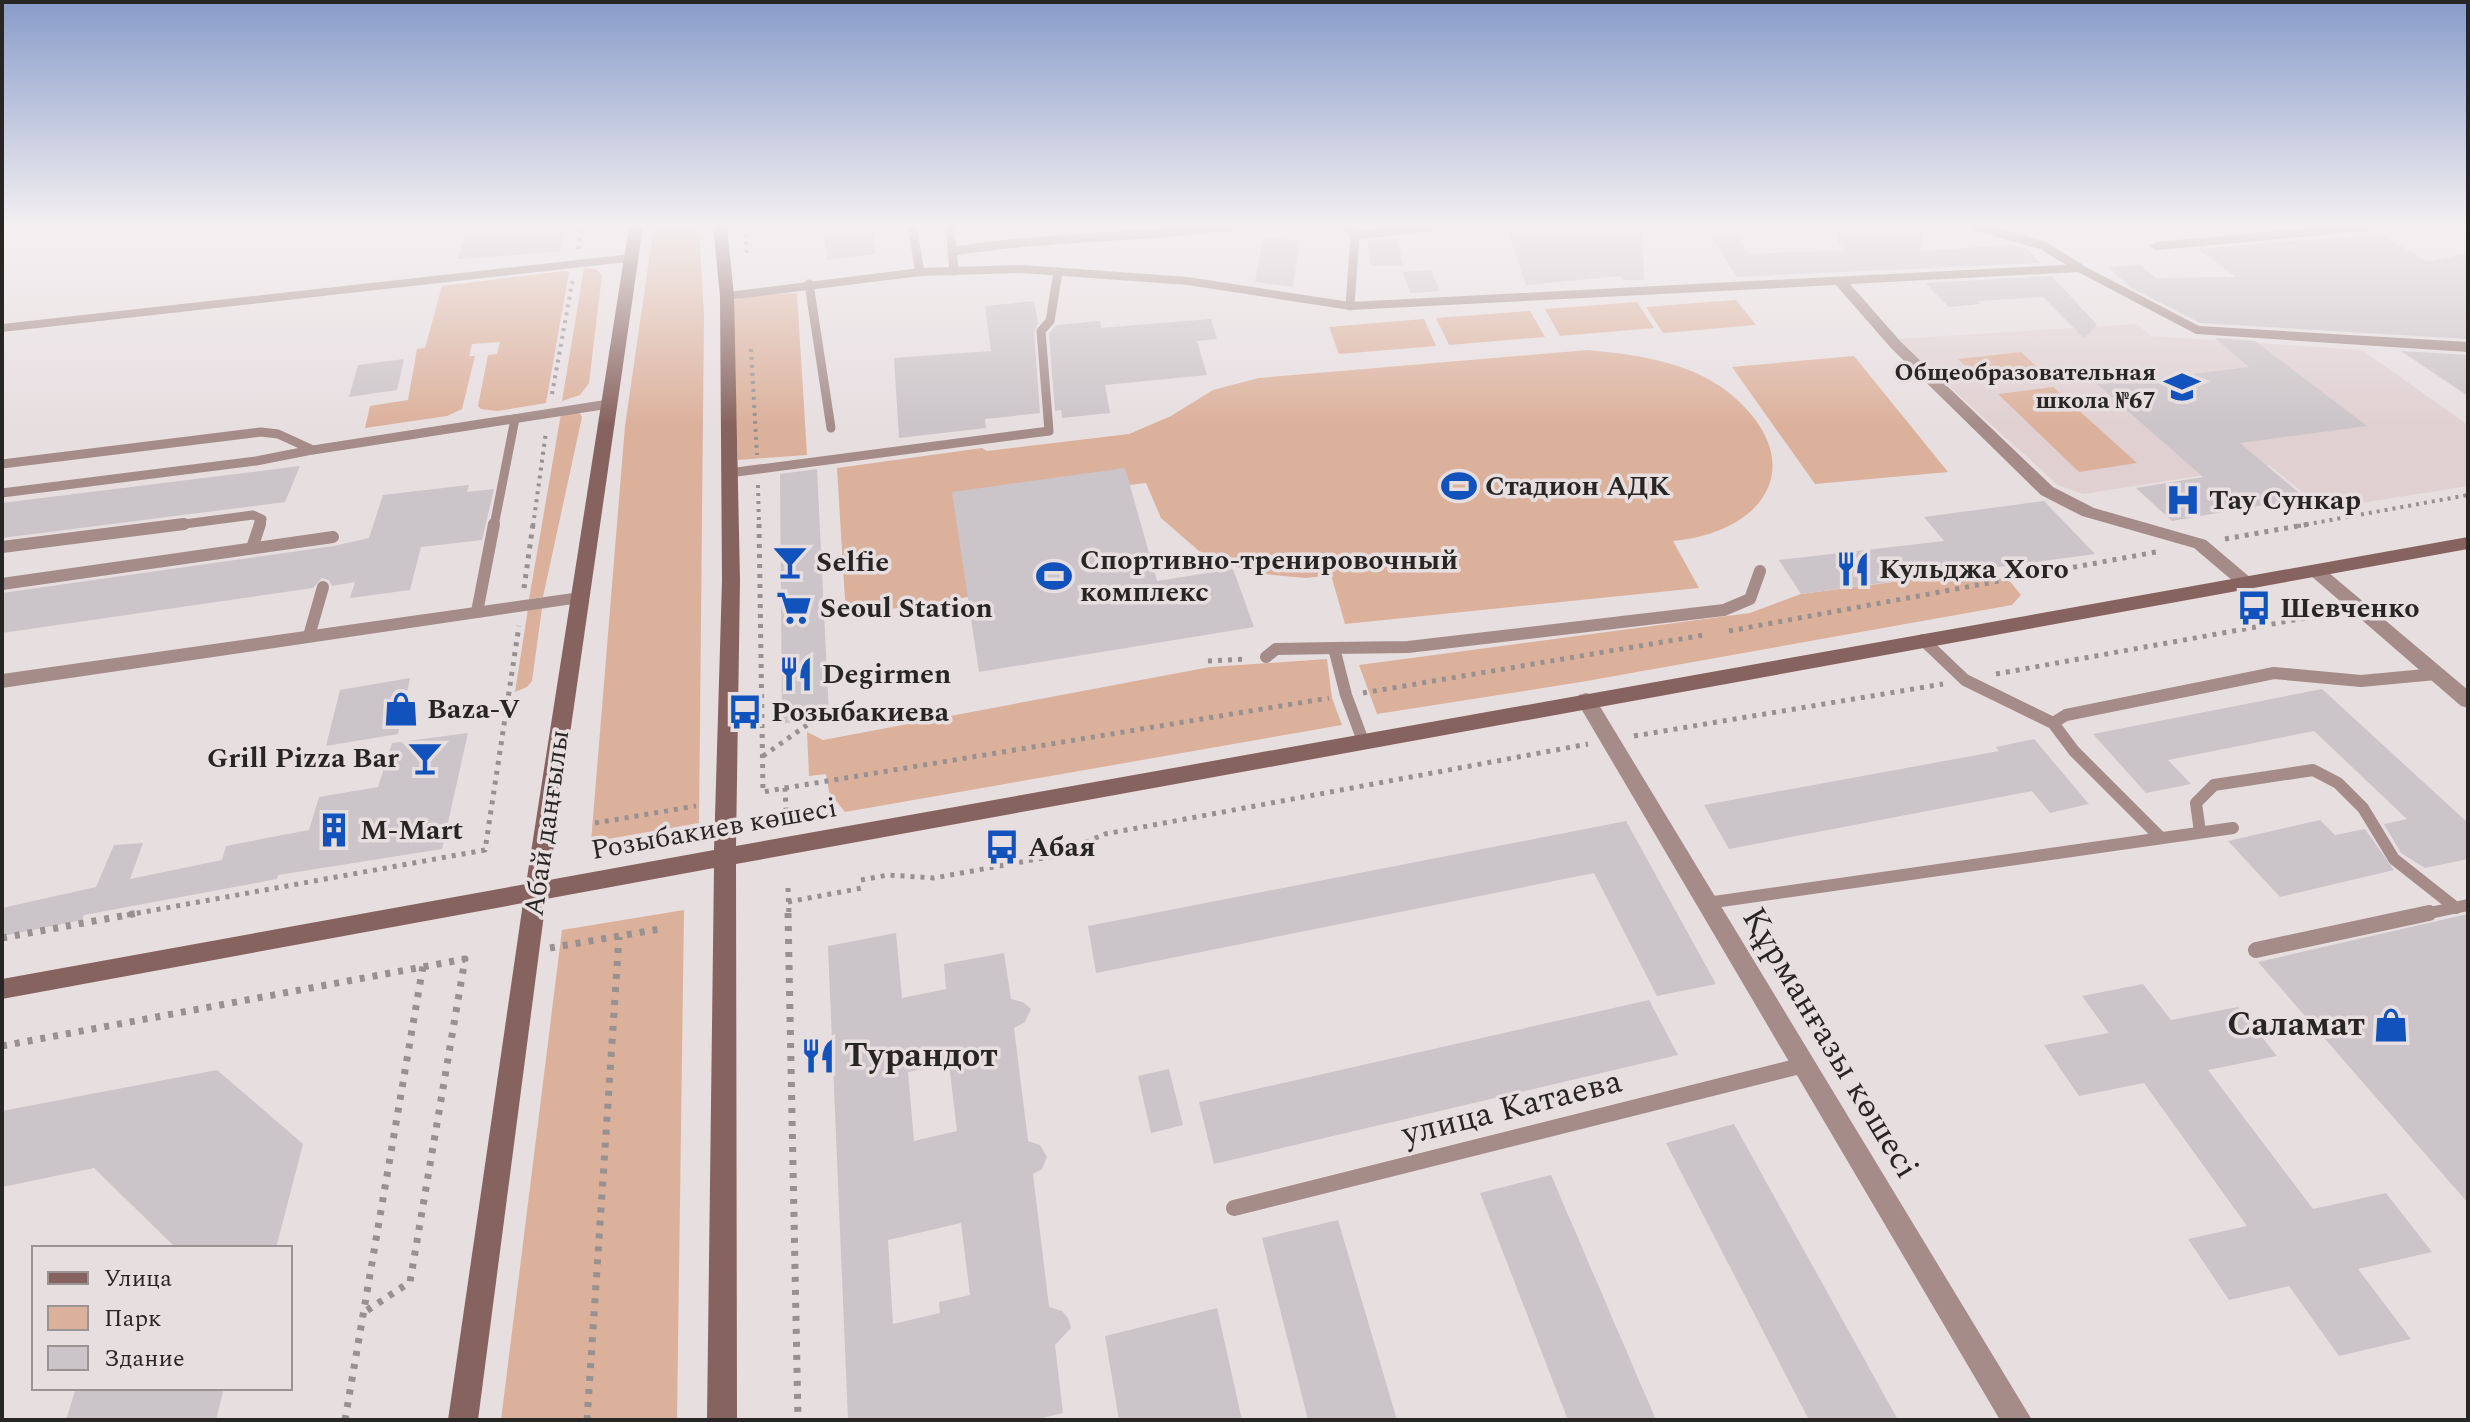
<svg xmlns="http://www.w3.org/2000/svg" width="2470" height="1422" font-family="Spectral,serif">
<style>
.built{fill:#e0d0d2}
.green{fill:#dcb19c}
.building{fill:#cbc4c8;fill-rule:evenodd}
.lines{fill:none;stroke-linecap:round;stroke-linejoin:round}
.path-far2{stroke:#979192;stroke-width:4;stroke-dasharray:3 5;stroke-linecap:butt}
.path-far1{stroke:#979192;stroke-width:5;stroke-dasharray:4 6;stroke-linecap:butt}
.path{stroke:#979192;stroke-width:7;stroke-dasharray:5 8;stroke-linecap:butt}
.service-far2{stroke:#a58c89;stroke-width:9}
.service-far1{stroke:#a58c89;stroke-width:12}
.service{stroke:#a58c89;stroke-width:16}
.minor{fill:#a58c89;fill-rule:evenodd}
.tertiary{fill:#a58c89;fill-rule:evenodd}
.secondary{fill:#87635f;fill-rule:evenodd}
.labels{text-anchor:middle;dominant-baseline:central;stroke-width:7;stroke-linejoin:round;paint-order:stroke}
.far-poi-label{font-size:24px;font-weight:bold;fill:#282525;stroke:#e7dee0;text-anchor:end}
.poi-label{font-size:28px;font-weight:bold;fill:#282525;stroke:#e7dee0;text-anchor:start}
.street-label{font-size:28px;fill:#282525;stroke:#e7dee0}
.near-poi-label{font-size:34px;font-weight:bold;fill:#282525;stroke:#e7dee0;text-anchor:end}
.near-street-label{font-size:34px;fill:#282525;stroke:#e7dee0}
</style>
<rect width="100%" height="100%" fill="#e7dee0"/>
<polygon class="built" points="2137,324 2151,336 2362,350 2468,425 2468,486 2323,509 2269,465 2083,494 2058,485 1897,339"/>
<g class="green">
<polygon points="654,226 699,226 704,316 699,823 591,842 625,426"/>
<polygon points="584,268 595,269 602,275 589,383 580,395 562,401"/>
<polygon points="564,271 569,272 546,403 497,411 481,409 478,406 488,355 497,354 500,342 472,344 469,356 475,356 462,409 447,416 365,428 370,406 408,400 417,349 425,348 442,286"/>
<polygon points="797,293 807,455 738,460 732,301 747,296"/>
<polygon points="1736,300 1756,325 1663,333 1646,307"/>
<polygon points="1637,302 1654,328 1560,336 1545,309"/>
<polygon points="1530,311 1545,337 1449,345 1436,318"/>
<polygon points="1424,319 1436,346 1339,354 1329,327"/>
<path d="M1588,350c49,5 100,11 140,42 84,68 40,140 -55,149l26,47 -354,36 -14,-49 -25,3 -54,-5 -53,-22 -38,-33 -15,-35 -16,2 -6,-17 -156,129 -122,19 -9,-148 145,-20 5,3 142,-17 42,-18 42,-26 46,-12z"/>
<polygon points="2021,352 2038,368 1974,375 1958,359"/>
<polygon points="1854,356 1948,472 1815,484 1732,367"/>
<polygon points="2053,387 2137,463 2079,472 1998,394"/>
<polygon points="562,408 578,410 582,417 543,597 529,599"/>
<polygon points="1970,572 2009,580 2021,595 2012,605 1581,682 1377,714 1359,665 1750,613 1801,594"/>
<polygon points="542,608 532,681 527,687 515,692 528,609"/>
<polygon points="1327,659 1332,698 1342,725 845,812 829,792 826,774 809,776 807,732 823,740 1210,667"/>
<polygon points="684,910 677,1420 501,1420 562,930"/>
</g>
<g class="building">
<polygon points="537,226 565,226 560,252 457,259 465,237 536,230"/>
<polygon points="823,226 872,226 876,254 827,260"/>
<polygon points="1506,226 1642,226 1644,280 1623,280 1621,276 1526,285"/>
<polygon points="1838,226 1923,226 1921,251 2013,245 2026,248 2040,263 1737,277 1710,236 1736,235 1749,254 1844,250 1837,241"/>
<polygon points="2381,234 2427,262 2468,253 2468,339 2200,323 2130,287 2108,267 2141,265 2156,278 2236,277 2198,249"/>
<polygon points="1263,238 1300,240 1293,287 1255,282"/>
<polygon points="1398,238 1403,266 1371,266 1367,241"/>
<polygon points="1431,270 1440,291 1411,293 1402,272"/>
<polygon points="2052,276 2097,325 2084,338 2043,297 1978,301 1981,304 1949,307 1925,283"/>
<polygon points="1034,301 1038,323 1034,332 1040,413 985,419 986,428 899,438 894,358 991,351 985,306"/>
<polygon points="1211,319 1217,339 1197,341 1207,375 1105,385 1110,413 1062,418 1061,410 1055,411 1049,334 1056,325 1100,321 1101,328"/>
<polygon points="2215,338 2255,341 2367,426 2240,443 2311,503 2267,509 2263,505 2172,521 2136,488 2203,477 2081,370 2117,365 2136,381 2249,367"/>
<polygon points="2401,351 2468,355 2468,396"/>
<polygon points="404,359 397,390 349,397 358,365"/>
<polygon points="300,466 285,502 2,538 2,503"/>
<polygon points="1125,468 1157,581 1233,569 1254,627 979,672 952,492"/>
<polygon points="817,469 829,716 782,724 780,474"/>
<polygon points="469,485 467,492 494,489 482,540 421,547 410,590 350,598 355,582 332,586 329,580 322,578 313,588 2,633 2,593 334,546 369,538 383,495"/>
<polygon points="2044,501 2095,554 1801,594 1779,560 1944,541 1924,517"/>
<polygon points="410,678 398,734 326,746 340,690"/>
<polygon points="2322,689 2468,823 2468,859 2425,868 2401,853 2384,824 2407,819 2314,731 2168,760 2191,784 2146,793 2093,734"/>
<polygon points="468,733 442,849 278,875 277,879 84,915 82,920 2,936 2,908 96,887 114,845 143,843 130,879 222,860 226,846 309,830 319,797 378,787 392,743"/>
<polygon points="2034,739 2089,804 2050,813 2032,791 1729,849 1704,805 1999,751 1996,747"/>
<polygon points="2320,820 2335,835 2365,829 2394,870 2280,897 2228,841"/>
<polygon points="1626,821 1716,984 1657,996 1594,873 1096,973 1088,926"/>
<polygon points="2468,914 2468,1203 2258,962"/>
<path d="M896,933l6,65 44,-9 -2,-25 60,-11 7,46 12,3 8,7 -6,13 -11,6 14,113 12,4 7,12 -5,12 -9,5 16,133 13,4 6,7 3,10 -16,17 8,68 -29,7h-186l-20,-474zM949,1064l8,67 -43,10 -6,-69zM961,1223l9,72 -31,7 1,11 -47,11 -5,-84z"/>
<polygon points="2143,984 2171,1020 2238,1007 2277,1056 2208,1070 2313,1209 2386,1193 2432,1252 2358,1269 2411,1339 2339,1356 2289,1286 2229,1300 2188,1239 2247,1226 2144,1083 2079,1096 2044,1045 2109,1033 2082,996"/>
<polygon points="1649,1000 1678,1055 1214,1164 1199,1102"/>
<polygon points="1169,1069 1183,1125 1151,1133 1138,1076"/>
<polygon points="217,1070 303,1144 276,1248 176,1248 94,1168 2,1187 2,1111"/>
<polygon points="1734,1124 1898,1420 1809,1420 1666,1143"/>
<polygon points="1551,1175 1656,1420 1568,1420 1480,1193"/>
<polygon points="1338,1220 1397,1420 1308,1420 1262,1238"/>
<polygon points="1217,1308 1242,1420 1119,1420 1105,1336"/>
<polygon points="76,1388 224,1388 216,1420 66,1420"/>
</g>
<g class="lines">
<g class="path-far2">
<polyline points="745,226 747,255"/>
<polyline points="578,249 582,226"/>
<polyline points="751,349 757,455"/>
<polyline points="552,394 573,278"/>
<polyline points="758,485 759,526"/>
<polyline points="533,526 546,432"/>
<polyline points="2298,526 2468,495"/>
</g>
<g class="path-far1">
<polyline points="759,524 763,792 785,788 786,809"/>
<polyline points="2225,539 2309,524"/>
<polyline points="524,588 533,524"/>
<polyline points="1729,631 2156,552"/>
<polyline points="1208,661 1247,659"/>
<polyline points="1996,674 2333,613"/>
<polyline points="1363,693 1704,635"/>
<polyline points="1634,736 1943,684"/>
<polyline points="763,756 807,725"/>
<polyline points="785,788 1329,698"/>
<polyline points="595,823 696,806"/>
<polyline points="861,880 888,875 934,878 1054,856 1105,834 1588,744"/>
<polyline points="788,888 789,915"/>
<polyline points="788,902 862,888"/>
<polyline points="127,915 485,850 519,626"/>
</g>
<g class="path">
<polyline points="788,913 798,1420"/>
<polyline points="2,938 138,913"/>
<polyline points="550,948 660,929"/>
<polyline points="2,1046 465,959 410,1282 363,1313"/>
<polyline points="345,1420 423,966"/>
<polyline points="587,1420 619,937"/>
</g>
<g class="service-far2">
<polyline points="176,226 181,226"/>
<polyline points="912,226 920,272"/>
<polyline points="950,226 954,271"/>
<polyline points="1346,226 1355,235 1350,306"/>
<polyline points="1975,226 2042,245 2080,268"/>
<polyline points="1355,235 1436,226"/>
<path d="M954,251c92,-15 186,-13 278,-25"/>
<polyline points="809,284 831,428"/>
<polyline points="2,464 261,432 278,434 313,450 609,404"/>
<polyline points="729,473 1049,431 1041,331 1050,321 1058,272"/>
<polyline points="2,493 256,461 312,450"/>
<polyline points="169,526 253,515 262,519 260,526"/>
<polyline points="494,526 515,419"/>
</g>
<g class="service-far1">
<polyline points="2,547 184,524"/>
<polyline points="252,548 260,524"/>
<polyline points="2,584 333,537"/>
<polyline points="477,612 494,524"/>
<polyline points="309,636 323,587"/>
<polyline points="1923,640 1965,680 2053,723"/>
<polyline points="1266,657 1276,649 1334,648"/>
<polyline points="1363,741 1346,695 1334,648 1408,647 1724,610 1750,599 1760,571"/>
<polyline points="2200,832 2196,803 2214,785 2313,770 2338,783 2363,808 2394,859 2456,908"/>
<polyline points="2161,838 2074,751 2053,723 2066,715 2274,673 2361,681 2436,674"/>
<polyline points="1707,903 2233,828"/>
<polyline points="2420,915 2468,905"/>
</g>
<g class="service">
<polyline points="2256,950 2429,913"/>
<polyline points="1234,1208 1804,1065"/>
</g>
<g class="minor">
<polygon points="2333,226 2386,226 2379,230 2156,250 2149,246 2156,242"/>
<polygon points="631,254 636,255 636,261 2,332 2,324"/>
<polygon points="2080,264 2199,326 2468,342 2468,352 2196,334 2078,272 1850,284 1901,342 2053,487 2094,508 2206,540 2252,579 2255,583 2252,587 2240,587 2194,548 2082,516 2041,495 1891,348 1836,285 1350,310 1188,285 1022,273 920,276 727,300 720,296 727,292 920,268 1022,265 1188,277 1350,302"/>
<polygon points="580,592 589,598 587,602 2,688 2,674"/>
<polygon points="1586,693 1593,695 2032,1420 2000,1420 1576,700 1579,695"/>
</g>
<polygon class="tertiary" points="2316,565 2322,567 2468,690 2468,708 2461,706 2310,575 2307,571"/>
<polygon class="secondary" points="629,226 643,226 549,880 714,850 722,580 720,296 713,226 727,226 734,296 740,580 736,846 2468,537 2468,549 736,864 737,1420 707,1420 714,868 546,899 478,1420 448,1420 523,903 2,999 2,979 526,884"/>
</g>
<linearGradient id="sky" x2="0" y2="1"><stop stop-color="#889cca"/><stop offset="0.53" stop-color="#f4f0f1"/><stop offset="1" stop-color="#f4f0f1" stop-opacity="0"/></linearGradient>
<rect width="2470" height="425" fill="url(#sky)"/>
<defs>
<g id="school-bare" transform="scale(2.76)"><path d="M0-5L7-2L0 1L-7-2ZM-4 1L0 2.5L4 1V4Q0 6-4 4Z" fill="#1152bd" stroke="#e7dee0" stroke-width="2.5" paint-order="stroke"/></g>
<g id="stadium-bare" transform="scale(2.76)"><path d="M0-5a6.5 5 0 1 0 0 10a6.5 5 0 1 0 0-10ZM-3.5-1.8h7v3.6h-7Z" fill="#1152bd" stroke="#e7dee0" stroke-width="2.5" paint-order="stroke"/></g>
<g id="hospital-bare" transform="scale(2.76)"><path d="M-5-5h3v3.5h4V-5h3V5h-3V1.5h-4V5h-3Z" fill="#1152bd" stroke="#e7dee0" stroke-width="2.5" paint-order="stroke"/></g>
<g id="bar-bare" transform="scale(2.76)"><path d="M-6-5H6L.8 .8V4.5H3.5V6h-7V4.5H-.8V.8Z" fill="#1152bd" stroke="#e7dee0" stroke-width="2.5" paint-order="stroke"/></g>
<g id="restaurant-bare" transform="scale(2.76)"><path d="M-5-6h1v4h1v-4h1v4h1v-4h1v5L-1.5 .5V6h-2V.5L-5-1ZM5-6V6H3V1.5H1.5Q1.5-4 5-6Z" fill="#1152bd" stroke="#e7dee0" stroke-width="2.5" paint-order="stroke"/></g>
<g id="supermarket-bare" transform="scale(2.76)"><path d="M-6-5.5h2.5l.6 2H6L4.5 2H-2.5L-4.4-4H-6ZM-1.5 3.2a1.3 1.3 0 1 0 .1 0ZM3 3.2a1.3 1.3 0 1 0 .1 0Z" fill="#1152bd" stroke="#e7dee0" stroke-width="2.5" paint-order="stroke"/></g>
<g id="bus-bare" transform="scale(2.76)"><path d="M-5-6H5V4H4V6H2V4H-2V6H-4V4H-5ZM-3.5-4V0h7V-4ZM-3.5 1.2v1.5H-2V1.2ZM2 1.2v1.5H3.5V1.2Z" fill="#1152bd" stroke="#e7dee0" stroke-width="2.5" paint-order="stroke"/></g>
<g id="shop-bare" transform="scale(2.76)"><path d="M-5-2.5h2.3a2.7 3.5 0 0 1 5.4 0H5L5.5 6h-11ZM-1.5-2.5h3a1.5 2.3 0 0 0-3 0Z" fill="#1152bd" stroke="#e7dee0" stroke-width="2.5" paint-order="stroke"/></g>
<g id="building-bare" transform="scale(2.76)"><path d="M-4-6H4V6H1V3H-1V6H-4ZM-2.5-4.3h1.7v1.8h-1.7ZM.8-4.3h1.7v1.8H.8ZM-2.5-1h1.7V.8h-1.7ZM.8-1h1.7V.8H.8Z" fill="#1152bd" stroke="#e7dee0" stroke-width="2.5" paint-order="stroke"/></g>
</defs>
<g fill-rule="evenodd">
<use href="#school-bare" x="2182" y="387"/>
<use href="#stadium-bare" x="1459" y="486"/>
<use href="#hospital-bare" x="2183" y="500"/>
<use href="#bar-bare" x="790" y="562"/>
<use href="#restaurant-bare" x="1853" y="569"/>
<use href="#stadium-bare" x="1054" y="576"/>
<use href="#supermarket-bare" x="794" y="608"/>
<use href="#bus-bare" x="2254" y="608"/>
<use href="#restaurant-bare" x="796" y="674"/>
<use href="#shop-bare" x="401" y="709"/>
<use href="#bus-bare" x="745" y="712"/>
<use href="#bar-bare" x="425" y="758"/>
<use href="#building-bare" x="334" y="830"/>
<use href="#bus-bare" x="1002" y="847"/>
<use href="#shop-bare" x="2391" y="1025"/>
<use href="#restaurant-bare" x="818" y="1056"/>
</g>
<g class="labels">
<g class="far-poi-label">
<text x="2156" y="373">Общеобразовательная<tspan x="2156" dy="28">школа №67</tspan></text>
</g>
<g class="poi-label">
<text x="1485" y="486">Стадион АДК</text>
<text x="2209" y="500">Тау Сункар</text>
<text x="1080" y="560">Спортивно-тренировочный<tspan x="1080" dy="32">комплекс</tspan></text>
<text x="816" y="562">Selfie</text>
<text x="1879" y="569">Кульджа Хого</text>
<text x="820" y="608">Seoul Station</text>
<text x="2280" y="608">Шевченко</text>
<text x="822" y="674">Degirmen</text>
<text x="427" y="709">Baza-V</text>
<text x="771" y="712">Розыбакиева</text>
<text x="399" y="758" text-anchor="end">Grill Pizza Bar</text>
<text x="360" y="830">M-Mart</text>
<text x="1028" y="847">Абая</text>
</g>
<g class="street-label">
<text transform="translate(547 823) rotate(-82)">Абай даңғылы</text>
<text transform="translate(714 829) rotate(-10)">Розыбакиев көшесі</text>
</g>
<g class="near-poi-label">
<text x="2365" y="1025">Саламат</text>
<text x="844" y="1056" text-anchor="start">Турандот</text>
</g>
<g class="near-street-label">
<text transform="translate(1830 1043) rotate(59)">Құрманғазы көшесі</text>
<text transform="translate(1512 1108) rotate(-14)">улица Катаева</text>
</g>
</g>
<rect width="2470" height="1422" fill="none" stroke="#282525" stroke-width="8"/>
<rect x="32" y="1246" width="260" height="144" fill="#e7dee0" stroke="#9b9495" stroke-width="2"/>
<rect x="48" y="1272" width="40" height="12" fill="#87635f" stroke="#9b9495" stroke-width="2"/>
<text x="104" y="1286" font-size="24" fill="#282525">Улица</text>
<rect x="48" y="1306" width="40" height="24" fill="#dcb19c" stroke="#9b9495" stroke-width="2"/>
<text x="104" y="1326" font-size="24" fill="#282525">Парк</text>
<rect x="48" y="1346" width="40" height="24" fill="#cbc4c8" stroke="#9b9495" stroke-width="2"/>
<text x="104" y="1366" font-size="24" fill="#282525">Здание</text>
</svg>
